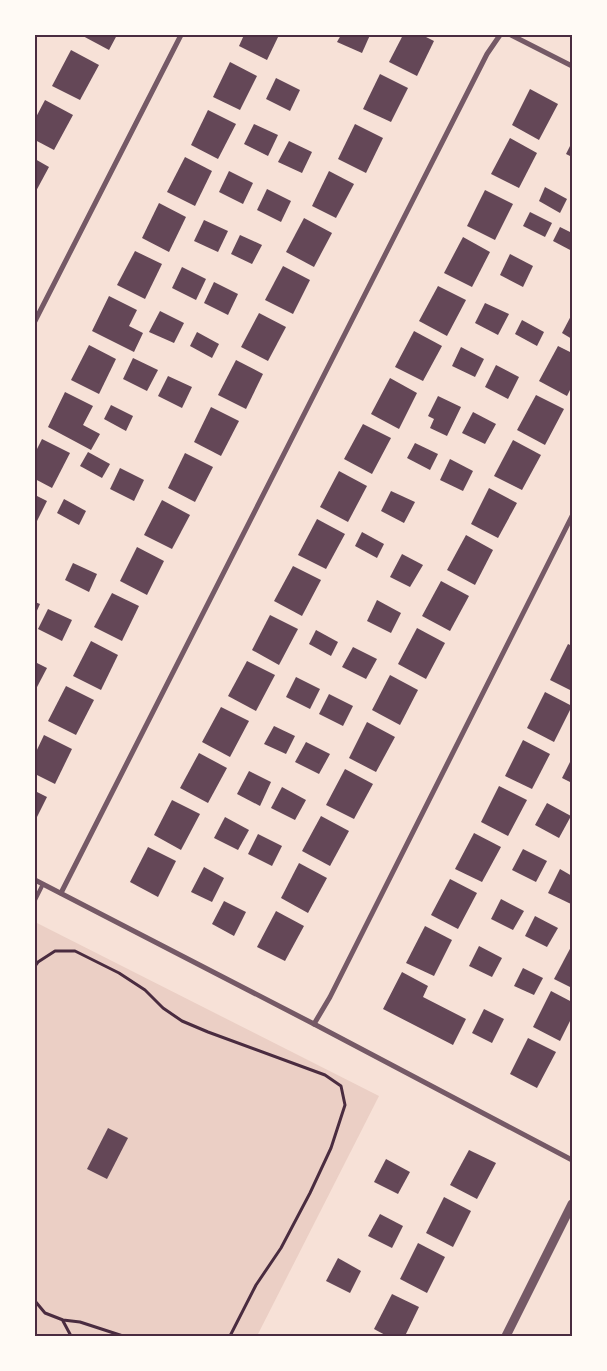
<svg xmlns="http://www.w3.org/2000/svg" width="607" height="1371" font-family="Montserrat,sans-serif">
<style>
.green{fill:#ebcfc5}
.building{fill:#644757}
.lines{fill:none;stroke-linecap:round;stroke-linejoin:round}
.path{stroke:#4a2c40;stroke-width:3}
.service{stroke:#755966;stroke-width:4}
.minor{stroke:#755966;stroke-width:5}
.tertiary{stroke:#755966;stroke-width:9}
.neatline{fill:none;stroke:#4a2c40;stroke-width:2}
</style>
<rect width="100%" height="100%" fill="#f7e1d7"/>
<polygon class="green" points="35,922 379,1096 257,1336 35,1336"/>
<g class="building">
<polygon points="81,35 117,35 109,50"/>
<polygon points="244,35 279,35 267,60 239,46"/>
<polygon points="341,35 370,35 362,53 337,42"/>
<polygon points="403,35 422,35 434,41 417,76 389,62"/>
<polygon points="71,50 99,65 80,100 52,86"/>
<polygon points="230,62 257,76 240,110 213,97"/>
<polygon points="380,74 408,88 391,122 363,109"/>
<polygon points="276,78 300,90 290,111 266,99"/>
<polygon points="530,89 558,104 539,140 512,125"/>
<polygon points="45,100 73,115 54,150 35,140 35,119"/>
<polygon points="208,110 236,124 218,159 191,145"/>
<polygon points="254,124 278,135 268,156 244,144"/>
<polygon points="355,124 383,138 366,173 338,159"/>
<polygon points="510,138 537,153 519,188 491,174"/>
<polygon points="289,141 312,152 302,173 278,162"/>
<polygon points="572,142 572,157 566,154"/>
<polygon points="185,157 212,171 195,206 167,192"/>
<polygon points="35,159 49,167 35,193"/>
<polygon points="229,171 253,183 243,204 219,192"/>
<polygon points="329,171 354,184 336,218 312,206"/>
<polygon points="545,187 567,199 560,213 539,201"/>
<polygon points="267,189 291,201 281,222 257,210"/>
<polygon points="485,190 513,204 495,240 467,226"/>
<polygon points="159,203 186,217 169,252 142,238"/>
<polygon points="530,212 552,223 545,237 523,226"/>
<polygon points="304,218 332,233 314,267 286,252"/>
<polygon points="204,220 228,231 218,252 194,241"/>
<polygon points="560,227 572,233 572,251 553,241"/>
<polygon points="240,235 262,245 252,264 231,254"/>
<polygon points="463,237 490,252 472,287 444,273"/>
<polygon points="135,251 162,264 145,299 117,285"/>
<polygon points="510,254 533,266 523,287 500,275"/>
<polygon points="283,266 310,280 293,314 265,300"/>
<polygon points="182,267 206,279 196,300 172,288"/>
<polygon points="214,282 238,294 228,315 204,303"/>
<polygon points="438,286 466,300 447,336 419,321"/>
<polygon points="109,296 137,310 129,326 143,333 134,352 92,331"/>
<polygon points="485,303 509,314 498,335 475,323"/>
<polygon points="160,311 184,323 174,343 149,332"/>
<polygon points="259,313 286,327 268,361 241,347"/>
<polygon points="572,314 572,339 562,333"/>
<polygon points="522,320 544,332 537,346 515,334"/>
<polygon points="414,331 442,346 423,381 395,367"/>
<polygon points="197,332 219,344 212,358 190,346"/>
<polygon points="89,345 116,359 99,394 71,380"/>
<polygon points="558,346 572,353 572,386 567,396 539,381"/>
<polygon points="461,347 484,359 475,377 452,366"/>
<polygon points="133,358 158,370 147,391 123,379"/>
<polygon points="236,360 263,374 246,409 218,395"/>
<polygon points="496,365 519,377 508,399 485,387"/>
<polygon points="168,376 192,387 182,408 158,396"/>
<polygon points="390,378 417,393 399,429 371,414"/>
<polygon points="65,392 93,406 83,425 100,434 91,450 48,427"/>
<polygon points="536,395 564,409 545,445 517,430"/>
<polygon points="438,396 461,407 447,436 430,428 434,419 428,416"/>
<polygon points="111,405 133,416 126,431 104,419"/>
<polygon points="211,407 239,421 221,456 194,442"/>
<polygon points="473,412 496,424 485,444 462,433"/>
<polygon points="363,424 391,438 372,474 344,459"/>
<polygon points="42,439 70,453 52,488 35,479 35,453"/>
<polygon points="513,440 541,455 522,490 494,476"/>
<polygon points="415,443 438,454 430,470 407,458"/>
<polygon points="88,452 110,464 102,478 80,466"/>
<polygon points="185,453 213,467 195,502 168,488"/>
<polygon points="450,459 473,471 463,491 440,480"/>
<polygon points="120,468 144,480 134,501 110,489"/>
<polygon points="339,471 367,486 348,522 320,507"/>
<polygon points="489,488 517,503 498,538 471,524"/>
<polygon points="391,491 415,502 404,523 381,511"/>
<polygon points="35,495 47,501 35,525"/>
<polygon points="64,499 86,511 79,525 57,513"/>
<polygon points="162,500 190,515 172,549 144,535"/>
<polygon points="317,519 345,534 326,569 298,555"/>
<polygon points="362,532 384,544 377,558 355,546"/>
<polygon points="466,535 493,550 475,585 447,570"/>
<polygon points="137,547 164,561 147,595 120,581"/>
<polygon points="402,554 423,565 410,587 390,577"/>
<polygon points="73,563 97,574 89,592 65,580"/>
<polygon points="293,566 321,580 302,616 274,601"/>
<polygon points="441,581 469,596 450,631 422,616"/>
<polygon points="112,593 139,606 122,641 94,627"/>
<polygon points="377,600 401,613 391,633 367,621"/>
<polygon points="35,602 40,604 35,615"/>
<polygon points="48,609 72,620 62,641 38,629"/>
<polygon points="270,615 298,629 279,665 252,650"/>
<polygon points="417,628 445,643 426,679 398,664"/>
<polygon points="316,630 338,642 331,656 309,644"/>
<polygon points="91,641 118,655 101,690 73,676"/>
<polygon points="568,644 572,646 572,691 550,680"/>
<polygon points="353,647 377,659 366,679 342,667"/>
<polygon points="247,661 275,675 256,711 228,696"/>
<polygon points="35,662 47,668 36,689 35,688"/>
<polygon points="390,675 418,690 400,725 372,710"/>
<polygon points="296,677 320,689 310,709 286,697"/>
<polygon points="66,686 94,700 76,735 48,721"/>
<polygon points="545,692 572,706 554,742 527,728"/>
<polygon points="329,694 353,706 343,726 319,714"/>
<polygon points="221,707 249,721 230,757 202,742"/>
<polygon points="367,722 395,737 376,772 349,758"/>
<polygon points="274,726 295,736 286,754 264,744"/>
<polygon points="44,735 72,749 55,784 35,774 35,754"/>
<polygon points="523,740 550,754 532,789 505,776"/>
<polygon points="306,742 330,754 319,774 295,762"/>
<polygon points="199,753 227,768 208,803 180,788"/>
<polygon points="572,758 572,783 562,778"/>
<polygon points="345,769 373,784 354,819 326,805"/>
<polygon points="249,771 271,782 260,806 237,794"/>
<polygon points="499,786 527,800 508,836 481,822"/>
<polygon points="282,787 306,800 295,820 271,808"/>
<polygon points="35,791 47,797 35,821"/>
<polygon points="172,800 200,814 181,850 154,835"/>
<polygon points="547,803 571,816 559,838 535,825"/>
<polygon points="321,816 349,831 330,866 302,851"/>
<polygon points="225,817 249,830 238,850 214,838"/>
<polygon points="474,833 501,847 482,882 455,869"/>
<polygon points="258,834 282,846 272,866 248,854"/>
<polygon points="148,847 176,861 158,897 130,882"/>
<polygon points="523,849 547,861 536,882 512,870"/>
<polygon points="299,863 327,878 308,913 281,898"/>
<polygon points="204,867 224,878 212,902 191,892"/>
<polygon points="560,869 572,876 571,904 548,893"/>
<polygon points="450,879 477,893 458,929 431,915"/>
<polygon points="501,899 524,911 513,930 491,919"/>
<polygon points="224,901 246,912 234,936 212,924"/>
<polygon points="276,911 304,926 285,961 257,947"/>
<polygon points="535,916 558,928 547,947 525,936"/>
<polygon points="425,926 452,940 434,976 406,963"/>
<polygon points="572,945 572,988 554,979"/>
<polygon points="479,946 502,958 492,977 469,966"/>
<polygon points="523,968 543,978 534,995 514,986"/>
<polygon points="402,972 428,986 423,997 466,1019 453,1045 383,1009"/>
<polygon points="551,991 572,1002 572,1017 560,1041 533,1027"/>
<polygon points="484,1009 504,1019 492,1043 472,1033"/>
<polygon points="528,1038 556,1052 537,1088 510,1074"/>
<polygon points="108,1128 128,1138 107,1179 87,1169"/>
<polygon points="469,1150 496,1163 477,1199 450,1185"/>
<polygon points="386,1159 410,1172 398,1194 374,1182"/>
<polygon points="444,1197 471,1211 453,1247 426,1233"/>
<polygon points="380,1214 403,1226 392,1248 368,1236"/>
<polygon points="418,1243 445,1257 427,1293 400,1279"/>
<polygon points="338,1258 361,1271 350,1293 326,1281"/>
<polygon points="392,1294 419,1307 405,1336 387,1336 374,1329"/>
</g>
<g class="lines">
<g class="path">
<polyline points="35,966 38,962 55,951 75,951 119,973 145,990 163,1008 182,1021 208,1032 325,1075 341,1086 345,1105 331,1148 310,1193 281,1248 256,1285 230,1336"/>
<polyline points="35,1301 45,1313 63,1320 80,1322 123,1336"/>
<polyline points="63,1321 71,1336"/>
</g>
<polyline class="service" points="35,900 43,884"/>
<g class="minor">
<polyline points="511,35 572,66"/>
<polyline points="35,321 181,35"/>
<polyline points="35,880 314,1024 572,1160"/>
<polyline points="61,893 487,54 500,35"/>
<polyline points="314,1024 330,997 572,516"/>
</g>
<polyline class="tertiary" points="506,1336 572,1204"/>
</g>
<rect width="607" height="1371" fill="none" stroke="#fffaf5" stroke-width="72"/>
<rect x="36" y="36" width="535" height="1299" class="neatline"/>
</svg>
